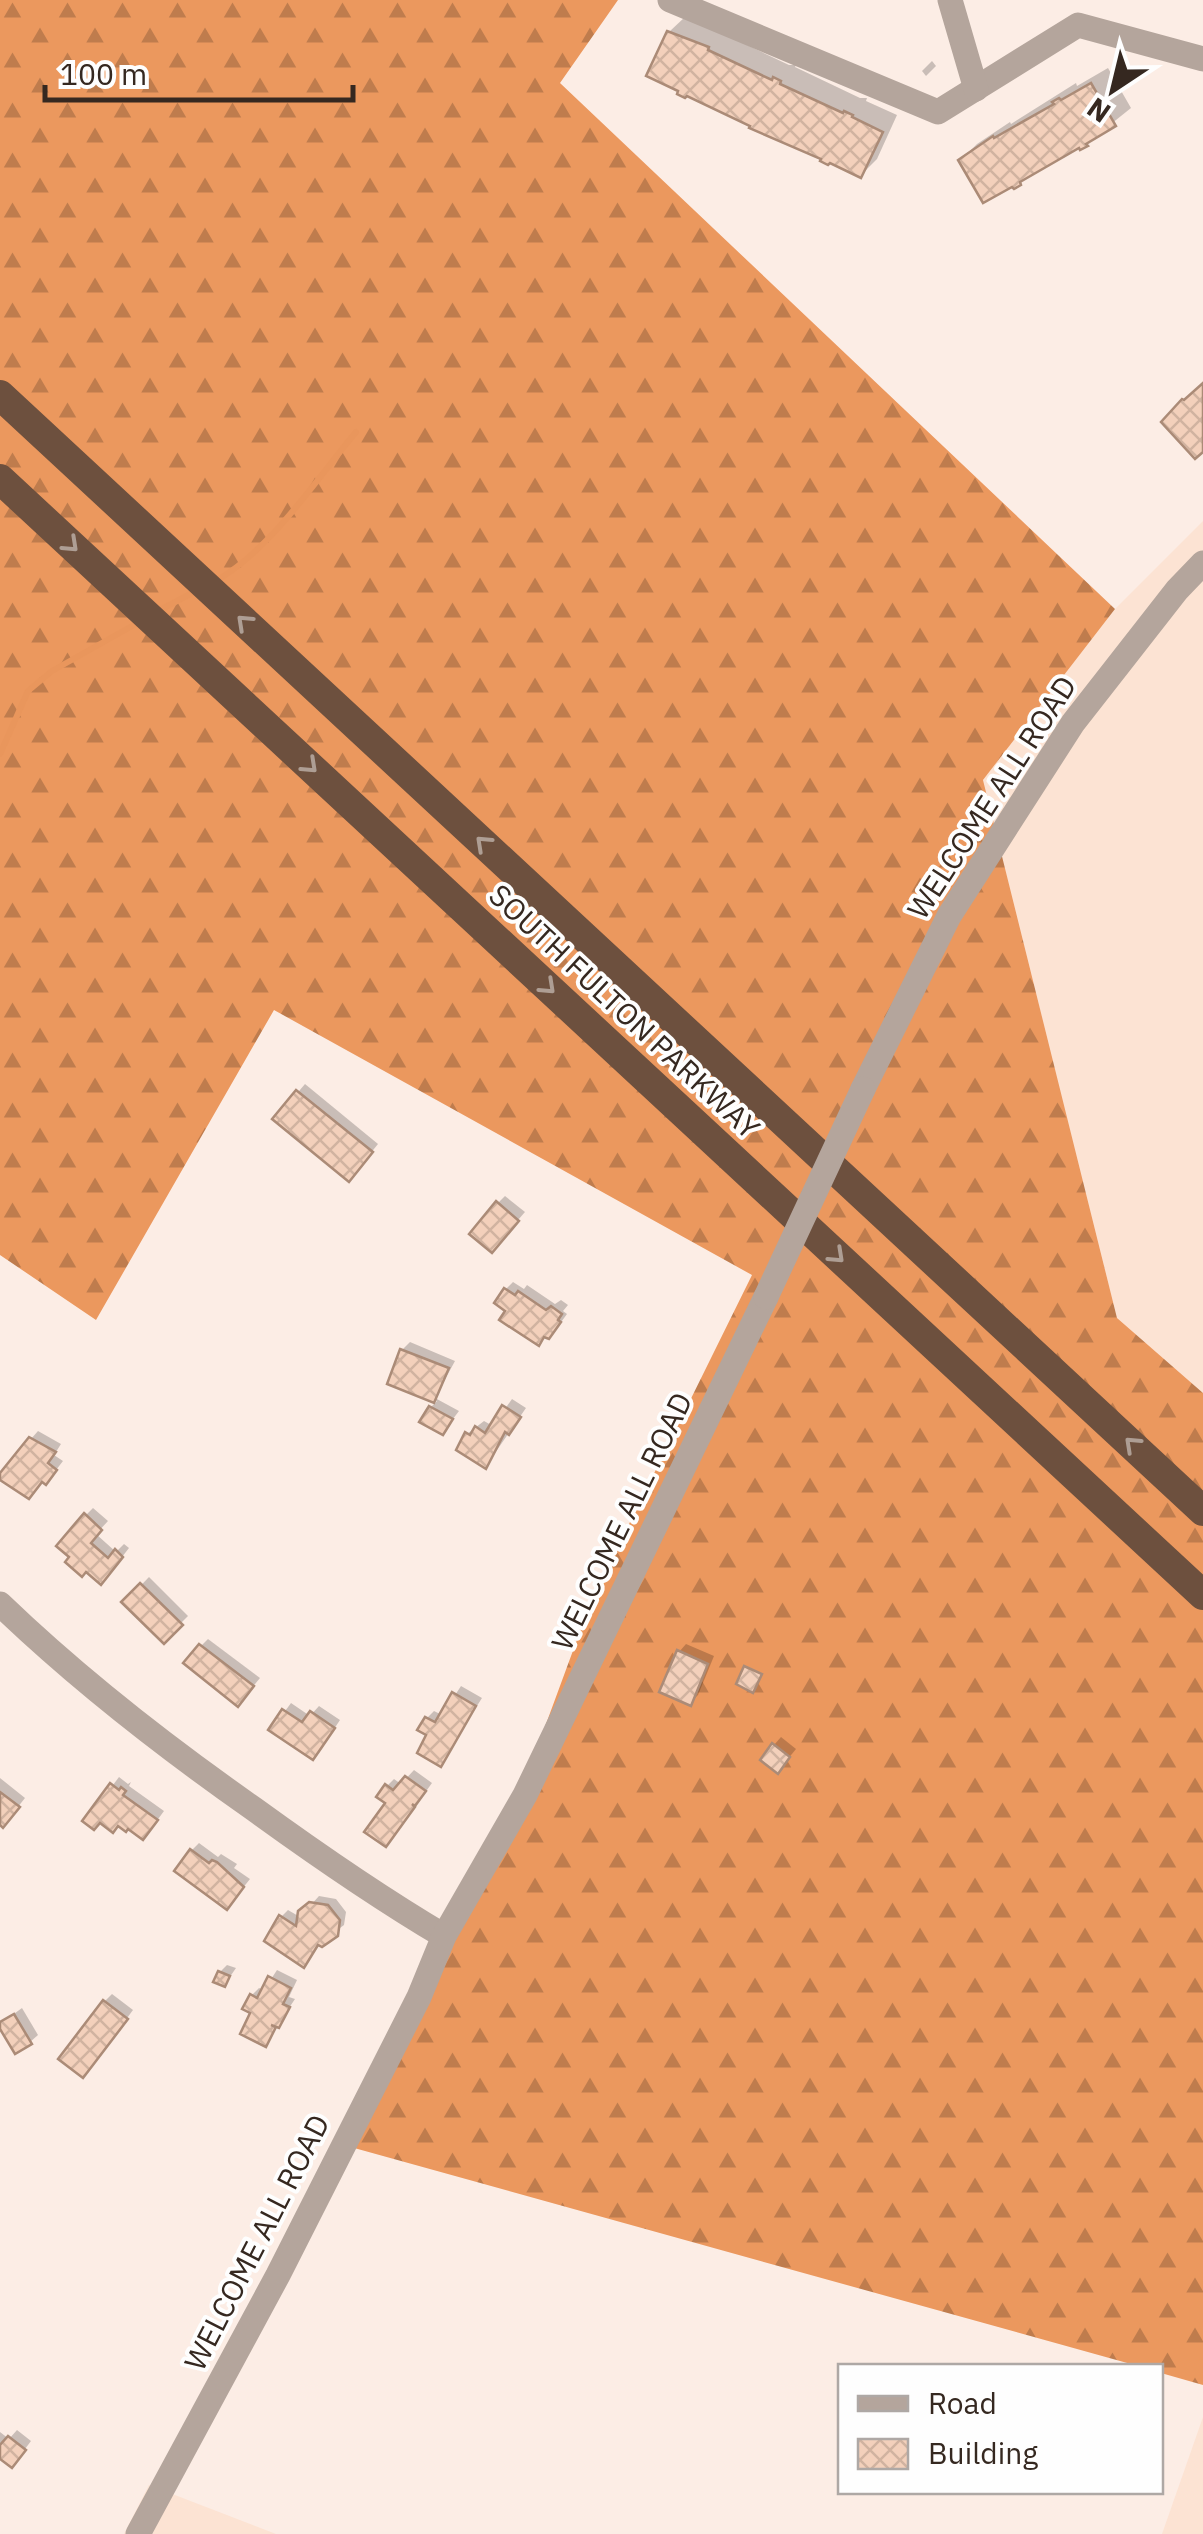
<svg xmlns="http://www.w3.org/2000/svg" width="1203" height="2534" font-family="'IBM Plex Sans',sans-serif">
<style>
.built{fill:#fce3d3}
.forest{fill:url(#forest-firs)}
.shadow{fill:#0003}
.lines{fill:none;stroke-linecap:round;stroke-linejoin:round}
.stream{stroke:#e9965c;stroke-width:6}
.building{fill:url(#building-cross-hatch);stroke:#ab8b77;stroke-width:2.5}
.minor{stroke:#b4a59c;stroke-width:25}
.highway{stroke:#6d503e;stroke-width:30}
.minor-bridge{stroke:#b4a59c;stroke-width:25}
.oneway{stroke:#ae9e94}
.labels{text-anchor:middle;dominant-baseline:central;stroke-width:8;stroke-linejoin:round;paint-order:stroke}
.street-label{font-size:30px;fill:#352820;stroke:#fefefe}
</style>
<defs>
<pattern id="forest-firs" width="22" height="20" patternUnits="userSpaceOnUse" patternTransform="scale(2.5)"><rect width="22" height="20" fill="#eb985e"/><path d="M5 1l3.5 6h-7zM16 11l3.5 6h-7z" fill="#bf7c4d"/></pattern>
<pattern id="building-cross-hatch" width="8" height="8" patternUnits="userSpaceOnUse" patternTransform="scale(2.5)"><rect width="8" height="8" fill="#f3d0bb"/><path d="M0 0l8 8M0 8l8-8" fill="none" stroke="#d1b3a0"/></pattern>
</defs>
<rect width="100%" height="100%" fill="#fcede5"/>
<g class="built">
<polygon points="1203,521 1203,1393 1117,1318 983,780 1115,609"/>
<polygon points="1203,2417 1203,2534 1162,2534"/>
<polygon points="149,2485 276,2534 124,2534"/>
</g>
<polygon class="forest" points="0,0 618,0 560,83 1115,609 983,780 1117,1318 1203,1393 1203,2385 1161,2373 1160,2366 1138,2366 347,2146 539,1743 592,1599 752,1275 274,1010 96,1320 0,1255"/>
<g class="shadow">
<polygon points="686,16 789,65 796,65 795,67 860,98 867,98 866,101 897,115 877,159 861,175 669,32"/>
<polygon points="932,61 936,66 926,76 922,71"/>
<polygon points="1108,68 1131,108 1086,144 1080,145 1019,183 961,160 977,144 1010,122 1011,124 1076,83 1077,86"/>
<polygon points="305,1084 378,1144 356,1171 276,1118"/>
<polygon points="505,1196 525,1212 499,1242 498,1203"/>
<polygon points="513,1282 524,1289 527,1285 555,1304 561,1300 568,1305 563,1311 567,1314 556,1329 508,1310 506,1289"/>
<polygon points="410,1342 455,1361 435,1398 459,1411 443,1432 431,1407 437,1401 390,1382 402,1350"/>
<polygon points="512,1399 526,1408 486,1466 467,1434 484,1421 493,1426"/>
<polygon points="38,1431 61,1444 54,1455 63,1461 53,1474 31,1439"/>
<polygon points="93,1508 108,1521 96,1534 116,1552 124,1544 129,1548 108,1575 86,1569 86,1515"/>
<polygon points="149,1577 188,1616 164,1640 125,1602"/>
<polygon points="208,1639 260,1678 245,1696 201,1646"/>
<polygon points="686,1644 714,1656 698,1695 690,1703 679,1652"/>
<polygon points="461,1686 482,1698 440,1764 429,1734 427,1718 434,1711 442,1715"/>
<polygon points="291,1703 310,1716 319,1706 340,1720 320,1750 272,1729"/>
<polygon points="781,1737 796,1749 778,1771 774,1745"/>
<polygon points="414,1770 432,1783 393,1837 387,1786 394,1779 401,1784"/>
<polygon points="119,1777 128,1784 131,1782 129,1786 164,1811 150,1830 101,1820 86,1821"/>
<polygon points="0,1778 25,1798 10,1817 0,1822"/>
<polygon points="199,1843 218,1857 221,1854 237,1864 234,1868 250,1879 234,1899 192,1850"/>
<polygon points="319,1896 336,1899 346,1912 344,1925 320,1943 304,1964 281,1917 288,1910 300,1917"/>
<polygon points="227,1965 236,1968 225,1984 220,1972"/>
<polygon points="277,1970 297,1980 289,1997 295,1999 265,2044 253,2012 252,1995 259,1988 264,1990"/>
<polygon points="112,1994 133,2010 90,2068 105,2001"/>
<polygon points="22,2008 38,2035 30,2042 0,2024"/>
<polygon points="17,2430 31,2441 19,2457 0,2456 0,2432 9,2439"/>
</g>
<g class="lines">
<g class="stream">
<path d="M214,582c56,-31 101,-101 142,-150"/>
<polyline points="156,612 198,590"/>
<polyline points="0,754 28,691 52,671 141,621"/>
</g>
</g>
<g class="building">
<polygon points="667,31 709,47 708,50 772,80 773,77 781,81 780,84 843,113 844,111 853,115 852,117 883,132 861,178 830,163 828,165 820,161 821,159 749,128 750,126 687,96 685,98 677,94 678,91 646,76"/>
<polygon points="1091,83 1116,126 1086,144 1088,146 1080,150 1079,148 1020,182 1021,185 1014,189 1012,187 983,203 958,160 993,136 994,138 1054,104 1052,102 1059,98 1061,100"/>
<polygon points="1203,383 1203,452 1195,459 1161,422 1182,399 1184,400"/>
<polygon points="296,1090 373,1152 349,1182 272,1119"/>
<polygon points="496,1201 519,1221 492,1253 469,1234"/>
<polygon points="504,1288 515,1295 518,1291 546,1310 551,1306 562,1314 558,1320 561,1322 549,1339 544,1337 539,1346 499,1320 505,1311 494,1303"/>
<polygon points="400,1349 449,1368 434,1403 387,1384"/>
<polygon points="502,1405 521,1417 509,1435 505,1432 486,1469 456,1450 465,1432 470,1435 475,1426 485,1433"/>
<polygon points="429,1406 453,1419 443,1435 419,1422"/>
<polygon points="29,1437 56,1452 48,1463 57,1470 46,1485 42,1482 29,1499 0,1480 0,1473"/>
<polygon points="84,1513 102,1530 91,1543 108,1558 115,1549 123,1557 101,1585 86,1572 82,1577 65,1562 69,1557 56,1546"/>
<polygon points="140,1583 183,1625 164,1644 121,1602"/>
<polygon points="199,1644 254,1686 238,1707 183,1663"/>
<polygon points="677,1650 708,1664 691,1706 659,1692"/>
<polygon points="744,1666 762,1674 753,1693 736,1684"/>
<polygon points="452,1692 476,1706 441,1767 417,1753 426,1735 417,1730 425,1717 435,1722"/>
<polygon points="282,1709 302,1722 310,1711 335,1728 313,1760 268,1730"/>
<polygon points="772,1743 790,1757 778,1774 760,1760"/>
<polygon points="405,1776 426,1791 415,1806 412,1804 415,1807 386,1847 364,1832 385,1803 376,1797 385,1784 393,1790"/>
<polygon points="110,1783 119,1790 121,1787 126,1791 123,1795 158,1820 143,1840 128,1829 126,1832 118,1826 113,1833 100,1823 94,1830 82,1821"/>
<polygon points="0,1792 20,1807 3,1828 0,1825"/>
<polygon points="190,1849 209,1863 212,1860 217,1862 244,1887 227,1910 174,1871"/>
<polygon points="309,1902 328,1905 340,1920 338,1936 322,1947 318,1945 304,1968 264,1941 279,1915 296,1926 298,1911"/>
<polygon points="218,1971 230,1976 225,1987 213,1982"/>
<polygon points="268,1976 291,1988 283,2004 290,2007 279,2028 271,2025 276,2027 266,2047 240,2034 250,2013 242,2009 250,1994 257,1998"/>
<polygon points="103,2000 128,2019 83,2078 58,2059"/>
<polygon points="14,2014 32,2044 15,2054 0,2029 0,2022"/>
<polygon points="8,2436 26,2450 12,2468 0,2459 0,2445"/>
</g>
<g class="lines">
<g class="minor">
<polyline points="670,0 938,112 1078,25 1203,59"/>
<polyline points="950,0 976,89"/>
<polyline points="863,1089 949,916 1073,723 1177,590 1203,563"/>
<path d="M0,1604c79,76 164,142 254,205 62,45 124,88 190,127"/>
<polyline points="138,2534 278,2275 419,1997 444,1936 525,1795 766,1297"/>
</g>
<g class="highway">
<polyline points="0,395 1203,1511"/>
<polyline points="0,479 1203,1595"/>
</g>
<polyline class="minor-bridge" points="766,1297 863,1089"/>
</g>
<defs><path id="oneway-chevron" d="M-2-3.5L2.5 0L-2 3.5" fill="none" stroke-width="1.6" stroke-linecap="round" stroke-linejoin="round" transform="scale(2.5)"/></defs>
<g class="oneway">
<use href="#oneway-chevron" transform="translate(71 545) rotate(43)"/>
<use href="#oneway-chevron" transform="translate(244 622) rotate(-137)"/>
<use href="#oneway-chevron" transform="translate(310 766) rotate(43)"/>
<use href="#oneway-chevron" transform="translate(483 843) rotate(-137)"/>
<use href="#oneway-chevron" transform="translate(548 987) rotate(43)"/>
<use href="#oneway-chevron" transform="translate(837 1256) rotate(43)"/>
<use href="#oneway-chevron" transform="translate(1132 1444) rotate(-137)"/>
</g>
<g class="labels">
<g class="street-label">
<text transform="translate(991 797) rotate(-57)">WELCOME ALL ROAD</text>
<text transform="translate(625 1011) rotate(43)">SOUTH FULTON PARKWAY</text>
<text transform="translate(621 1521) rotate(-64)">WELCOME ALL ROAD</text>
<text transform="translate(256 2242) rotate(-63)">WELCOME ALL ROAD</text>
</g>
</g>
<rect x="838" y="2364" width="325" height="130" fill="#fefefe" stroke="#aea8a5" stroke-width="2.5"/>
<rect x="858" y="2396" width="50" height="15" fill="#b4a59c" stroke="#aea8a5" stroke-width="2.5"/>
<text x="928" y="2414" font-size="30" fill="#352820">Road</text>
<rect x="858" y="2439" width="50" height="30" fill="url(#building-cross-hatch)" stroke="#aea8a5" stroke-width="2.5"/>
<text x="928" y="2464" font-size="30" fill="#352820">Building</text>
<g transform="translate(1113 90) rotate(215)" stroke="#fefefe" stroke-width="8" paint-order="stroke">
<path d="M0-8L18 38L0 25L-18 38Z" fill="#352820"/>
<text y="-15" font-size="28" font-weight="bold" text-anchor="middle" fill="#352820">N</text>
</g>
<path d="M45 85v15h308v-15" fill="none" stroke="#352820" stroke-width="5"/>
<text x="60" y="85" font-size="30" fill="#352820" stroke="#fefefe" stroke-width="8" paint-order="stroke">100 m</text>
</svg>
